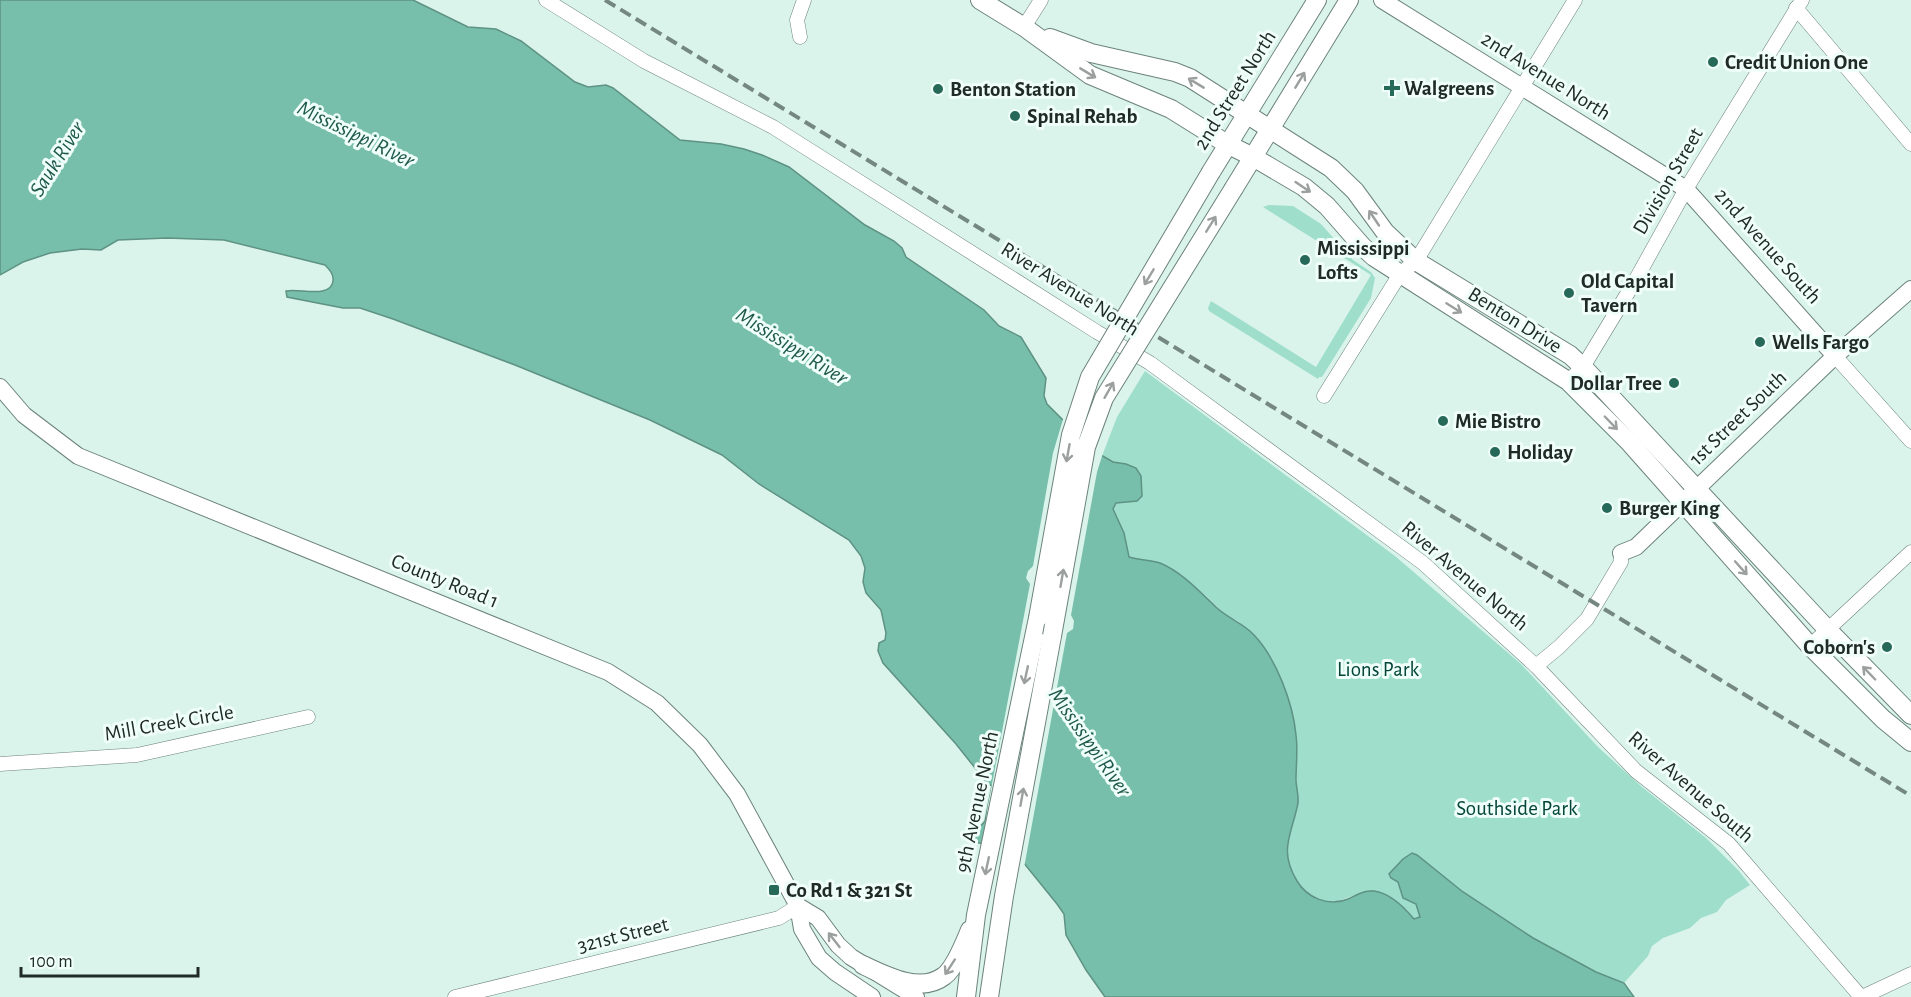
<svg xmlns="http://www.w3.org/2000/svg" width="1911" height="997" font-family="'Alegreya Sans',sans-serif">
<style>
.green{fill:#9fdecb}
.water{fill:#78bfab;stroke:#5e9283;stroke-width:1.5}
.pier{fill:#daf4eb}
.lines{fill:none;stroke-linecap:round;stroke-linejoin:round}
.minor-casing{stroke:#6c837c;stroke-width:15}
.tertiary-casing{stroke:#6c837c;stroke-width:18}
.secondary-casing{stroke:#6c837c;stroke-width:20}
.minor{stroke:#fff;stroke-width:14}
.tertiary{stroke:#fff;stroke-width:16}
.secondary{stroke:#fff;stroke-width:18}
.rail{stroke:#758781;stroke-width:4;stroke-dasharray:12 6;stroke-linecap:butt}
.secondary-bridge-casing{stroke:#6c837c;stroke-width:20;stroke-linecap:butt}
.secondary-bridge{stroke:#fff;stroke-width:18}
.oneway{stroke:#9b9f9e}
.poi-dot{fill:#276959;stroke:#effef9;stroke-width:2}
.labels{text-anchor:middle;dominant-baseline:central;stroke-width:6;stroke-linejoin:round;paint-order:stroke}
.poi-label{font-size:21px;font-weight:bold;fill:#202a27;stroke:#effef9;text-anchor:start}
.street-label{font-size:21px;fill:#202a27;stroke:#effef9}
.park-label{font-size:21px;fill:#034538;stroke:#effef9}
.water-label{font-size:22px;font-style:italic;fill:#1f594b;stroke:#effef9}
</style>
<rect width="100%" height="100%" fill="#daf4eb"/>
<g class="green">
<polygon points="1269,205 1293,206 1321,224 1353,260 1371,272 1375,278 1371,298 1322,377 1319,377 1318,379 1209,311 1208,308 1211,301 1316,367 1371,275 1263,207"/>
<path d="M1145,371l250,185 126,108 77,83 44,40 64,51 33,33 11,14 -24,15 -9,12 -16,6 -11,10 -27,10 -11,8 -4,10 -24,27c-72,-28 -150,-77 -207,-128l-6,-2 -19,17 -1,8 7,4 5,16 13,6 4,13 -6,2 -7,-9 -23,-16 -9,-3 -17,3 -20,7h-14l-20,-10 -15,-23 -3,-9 3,-23 9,-35 -2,-12 1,-36 -3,-33 -17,-49 -22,-35 -17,-15 -13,-6 -19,-19 -20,-16 -57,-23 -5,-24 -12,-24 29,-33c-9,-13 -11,-10 -25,-13 -5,0 -10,-4 -14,-7l15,-39z"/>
</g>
<path class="water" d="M0,0h413l55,27 28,2 25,12 54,41 13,5 18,-2 7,3 67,52 41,4 23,5 18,6 27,12 76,58 29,16 8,7 4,9 78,53 15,16 22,11 25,41 -2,18 3,8 47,47 19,11 13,2 10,4 5,8 1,20 -5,5 -21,2 -3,6 11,24 5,24c10,3 22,3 31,6 22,9 41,30 57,45 12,11 26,15 37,27 22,23 39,68 42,100 2,15 0,30 0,45 0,7 3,16 2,23 -6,31 -20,47 -1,78 10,17 32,26 51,18 9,-4 16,-9 26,-8 16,2 30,16 40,28l6,-2 -4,-13 -13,-6 -5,-16 -7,-4 -2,-4 14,-15 9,-6 5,2 46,37 70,46 63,34 28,11 10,14h-529l-19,-27 -20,-35 -2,-21 -7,-10 -34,-42 -27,-16 -28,-5 17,-20 7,-35 -5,-3 -31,-39 -73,-81 -5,-12 1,-8 6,-3 1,-7 -5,-23 -15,-17 -3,-11 2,-14 -4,-12 -12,-16 -90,-56 -37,-29 -72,-35 -135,-55 -122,-46 -33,-11h-17l-56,-11 -1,-6c13,-3 45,8 47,-10 1,-7 -4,-12 -8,-16l-101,-25 -57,-2 -49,2 -17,10 -19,-1 -32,4 -27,9 -23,13z"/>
<polygon class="pier" points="1064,416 1081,434 1103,453 1097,472 1071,615 1074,621 1073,629 1067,633 1024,868 1003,852 982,847 988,805 1030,584 1026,578 1028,571 1033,566 1053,453"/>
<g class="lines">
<g class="minor-casing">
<g id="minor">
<polyline points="546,0 644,61 773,127 1097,332 1150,363 1423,563 1536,666 1636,771 1729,844 1861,997"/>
<polyline points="1796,8 1911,144"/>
<polyline points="1024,27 1041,0"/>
<polyline points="800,37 797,20 804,0"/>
<polyline points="1835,356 1911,441"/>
<polyline points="1568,381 1583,367 1635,281 1686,189 1802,0"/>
<polyline points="1324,396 1400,274 1416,261 1575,0"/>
<polyline points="1810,646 1911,552"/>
<polyline points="1536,666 1559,647 1587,619 1621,562 1621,553"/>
<polyline points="0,764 137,755 308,717"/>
<polyline points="455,997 779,918 798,906"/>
<polyline points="1862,997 1911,974"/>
</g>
</g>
<g class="tertiary-casing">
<g id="tertiary">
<polyline points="1382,0 1686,189 1835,356"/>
<polyline points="0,387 24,415 78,456 608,672 657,703 700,745 737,794 798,906 802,929 819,958 835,972 872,997"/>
<polyline points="1621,553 1636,547 1835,356 1911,289"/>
<polyline points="798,906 818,918 838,945 851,957 916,997"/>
</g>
</g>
<g class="secondary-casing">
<g id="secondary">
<polyline points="980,0 1024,27 1090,75 1171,109 1227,144 1253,157 1304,187 1327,206 1362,246 1374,257 1568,381 1630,443 1810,646 1883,719 1911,742"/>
<polyline points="1050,38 1091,53 1175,72 1190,78 1331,168 1355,191 1385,232 1416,261 1570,355 1583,367 1828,630 1911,715"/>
<polyline points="1211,172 1317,0"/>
<polyline points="1234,188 1349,0"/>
<path d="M863,965c23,11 58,29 81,11 11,-8 21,-34 26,-46"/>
<polyline points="966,997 976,915 1038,618"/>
<polyline points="989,997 1004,896 1052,636"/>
</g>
</g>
<use href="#minor" class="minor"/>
<use href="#tertiary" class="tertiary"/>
<use href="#secondary" class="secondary"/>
<polyline class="rail" points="605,0 1911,796"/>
<g class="secondary-bridge-casing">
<g id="secondary-bridge">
<polyline points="1038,618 1071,435 1090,377 1211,172"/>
<polyline points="1052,636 1086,447 1104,398 1234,188"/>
</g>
</g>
<use href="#secondary-bridge" class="secondary-bridge"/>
</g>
<defs><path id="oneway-shaft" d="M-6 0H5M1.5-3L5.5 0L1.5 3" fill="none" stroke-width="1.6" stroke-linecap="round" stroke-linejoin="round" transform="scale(1.5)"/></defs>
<g class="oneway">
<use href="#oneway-shaft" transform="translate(1088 73) rotate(31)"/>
<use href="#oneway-shaft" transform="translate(1300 80) rotate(-59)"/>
<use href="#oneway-shaft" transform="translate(1196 83) rotate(-149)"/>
<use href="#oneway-shaft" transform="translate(1303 187) rotate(34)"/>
<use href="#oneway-shaft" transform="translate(1374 218) rotate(-124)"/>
<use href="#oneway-shaft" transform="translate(1211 224) rotate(-58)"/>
<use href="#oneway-shaft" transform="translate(1149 277) rotate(121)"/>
<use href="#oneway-shaft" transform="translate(1454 308) rotate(32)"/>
<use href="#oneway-shaft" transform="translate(1109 390) rotate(-60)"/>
<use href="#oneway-shaft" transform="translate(1611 423) rotate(46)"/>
<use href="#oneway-shaft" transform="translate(1068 453) rotate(100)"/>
<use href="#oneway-shaft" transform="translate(1741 568) rotate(48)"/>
<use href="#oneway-shaft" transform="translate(1062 578) rotate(-80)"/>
<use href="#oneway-shaft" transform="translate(1869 673) rotate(-134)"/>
<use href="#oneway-shaft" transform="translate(1026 675) rotate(102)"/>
<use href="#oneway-shaft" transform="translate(1022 797) rotate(-80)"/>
<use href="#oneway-shaft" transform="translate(987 866) rotate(102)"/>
<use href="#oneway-shaft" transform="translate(834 940) rotate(-128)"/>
<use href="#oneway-shaft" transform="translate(950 967) rotate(123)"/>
</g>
<g class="poi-dot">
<circle cx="1713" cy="62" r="6"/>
<path d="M1389 79h6v6h6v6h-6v6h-6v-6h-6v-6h6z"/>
<circle cx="938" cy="89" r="6"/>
<circle cx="1015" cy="116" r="6"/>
<circle cx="1305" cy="260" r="6"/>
<circle cx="1569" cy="293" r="6"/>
<circle cx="1760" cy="342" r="6"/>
<circle cx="1674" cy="383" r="6"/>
<circle cx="1443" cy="421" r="6"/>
<circle cx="1495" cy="452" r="6"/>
<circle cx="1607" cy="508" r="6"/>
<circle cx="1887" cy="647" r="6"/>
<rect x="768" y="884" width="12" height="12" rx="3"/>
</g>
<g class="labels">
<g class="poi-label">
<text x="1725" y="62">Credit Union One</text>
<text x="1404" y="88">Walgreens</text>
<text x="950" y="89">Benton Station</text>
<text x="1027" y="116">Spinal Rehab</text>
<text x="1317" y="248">Mississippi<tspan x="1317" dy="24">Lofts</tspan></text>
<text x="1581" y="281">Old Capital<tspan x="1581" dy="24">Tavern</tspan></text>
<text x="1772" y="342">Wells Fargo</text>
<text x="1662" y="383" text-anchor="end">Dollar Tree</text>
<text x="1455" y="421">Mie Bistro</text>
<text x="1507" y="452">Holiday</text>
<text x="1619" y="508">Burger King</text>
<text x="1875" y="647" text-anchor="end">Coborn's</text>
<text x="786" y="890">Co Rd 1 &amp; 321 St</text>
</g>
<g class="street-label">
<text transform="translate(1546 76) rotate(32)">2nd Avenue North</text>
<text transform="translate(1235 90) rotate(-58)">2nd Street North</text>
<text transform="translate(1668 181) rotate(-60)">Division Street</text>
<text transform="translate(1768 246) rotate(48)">2nd Avenue South</text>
<text transform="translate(1070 289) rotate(32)">River Avenue North</text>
<text transform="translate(1515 320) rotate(32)">Benton Drive</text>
<text transform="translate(1738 418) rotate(-44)">1st Street South</text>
<text transform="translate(1465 576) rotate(40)">River Avenue North</text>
<text transform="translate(445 581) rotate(22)">County Road 1</text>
<text transform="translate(169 723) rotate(-10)">Mill Creek Circle</text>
<text transform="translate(1691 787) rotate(41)">River Avenue South</text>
<text transform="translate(977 802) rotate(-78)">9th Avenue North</text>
<text transform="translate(623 935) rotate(-14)">321st Street</text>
</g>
<g class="park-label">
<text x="1378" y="669">Lions Park</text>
<text x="1517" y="808">Southside Park</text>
</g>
<g class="water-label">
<text transform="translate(356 134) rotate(26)">Mississippi River</text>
<text transform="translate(57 159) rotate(-58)">Sauk River</text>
<text transform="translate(792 346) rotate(32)">Mississippi River</text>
<text transform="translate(1090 742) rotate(55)">Mississippi River</text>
</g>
</g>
<path d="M21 967v9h177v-9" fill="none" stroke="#202a27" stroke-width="3"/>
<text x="30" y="967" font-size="18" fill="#202a27" stroke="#effef9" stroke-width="4.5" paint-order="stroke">100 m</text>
</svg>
